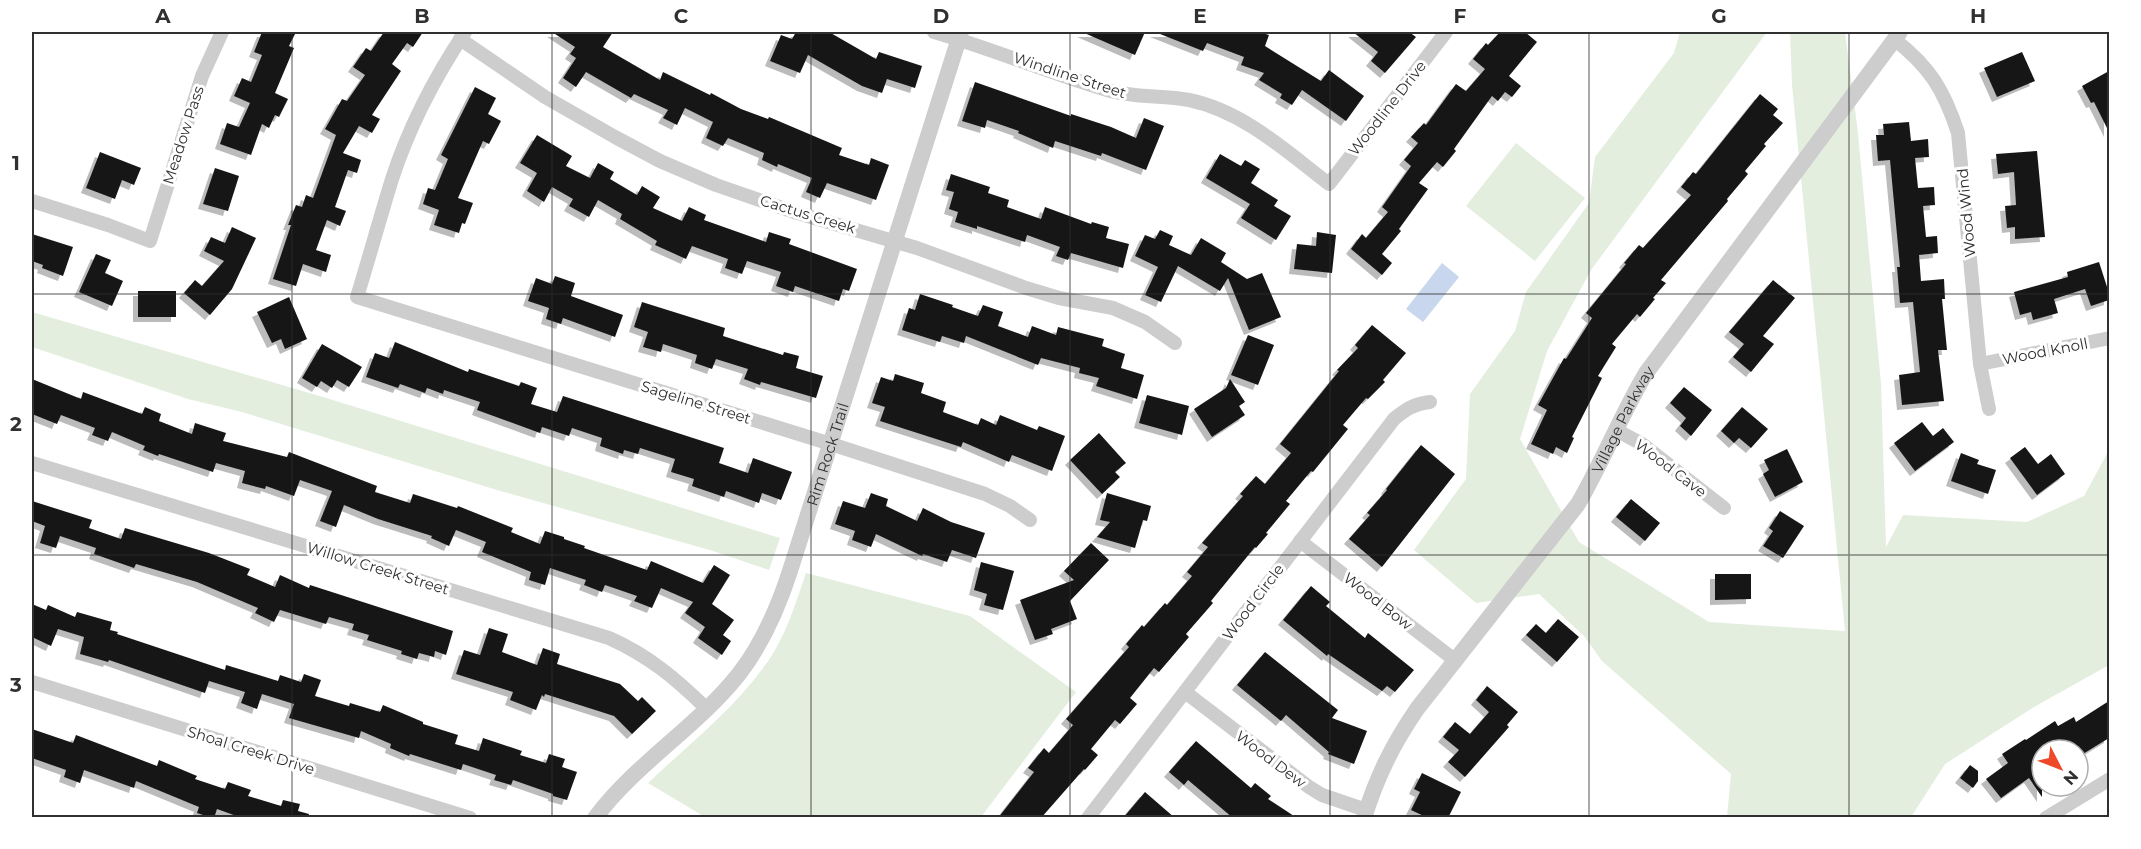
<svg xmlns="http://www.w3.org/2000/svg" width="2141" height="849" font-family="Montserrat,sans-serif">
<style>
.green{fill:#e3eede}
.water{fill:#c9d7ee}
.building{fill:#171717;filter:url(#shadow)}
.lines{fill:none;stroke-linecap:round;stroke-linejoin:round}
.minor{stroke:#cdcdcd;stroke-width:14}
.tertiary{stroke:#cdcdcd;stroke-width:16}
.grid{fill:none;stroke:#303030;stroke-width:1.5;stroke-opacity:0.55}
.labels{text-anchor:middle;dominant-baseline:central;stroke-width:6;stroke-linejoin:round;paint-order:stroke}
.street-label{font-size:15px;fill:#303030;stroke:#fff}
.neatline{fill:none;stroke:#303030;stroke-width:2}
.grid-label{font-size:20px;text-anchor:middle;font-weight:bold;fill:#303030}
</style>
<defs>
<filter id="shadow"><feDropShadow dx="-5" dy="5" stdDeviation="0" flood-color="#0004"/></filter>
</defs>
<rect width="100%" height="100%" fill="#fff"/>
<g class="green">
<polygon points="1680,32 1767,32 1591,270 1547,351 1520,439 1579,542 1709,622 1845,631 1792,85 1790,32 1845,32 1858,133 1881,384 1886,547 1903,515 2027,522 2084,496 2109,450 2109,665 2034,707 1945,764 1911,817 1727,817 1731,774 1602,661 1584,636 1539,594 1476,603 1414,550 1466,479 1470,394 1515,331 1526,292 1589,203 1595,157 1674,53"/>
<polygon points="1516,143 1585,198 1535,261 1466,206"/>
<polygon points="32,312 323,397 780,538 769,570 713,551 497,490 242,412 188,399 32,347"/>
<path d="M806,573l164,43 106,76 -95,125h-276l-57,-34c42,-40 97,-82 127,-133 14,-24 22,-51 31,-77z"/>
</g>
<polygon class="water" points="1442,263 1459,277 1423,322 1406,309"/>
<g class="building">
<polygon points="262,32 296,32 289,46 294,48 275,93 288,99 279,117 275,115 269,128 262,124 251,155 220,144 227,123 239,127 250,103 234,96 242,78 251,82 262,55 254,52"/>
<polygon points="384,32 423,32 413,47 407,43 392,64 401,71 372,115 380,119 372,133 359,126 343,153 361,160 357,173 348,170 335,207 346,211 340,226 327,220 316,250 331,255 326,272 303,264 296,286 273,279 291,225 288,225 296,205 302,207 306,195 313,198 336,135 325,129 342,99 347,101 365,75 353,67 366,48 371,51"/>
<polygon points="552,32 613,32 603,47 660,80 663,72 710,95 711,93 741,109 768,119 769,117 842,148 839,155 869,165 871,158 889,165 876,200 827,183 820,198 806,192 812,178 778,164 777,167 762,160 764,153 728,138 723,146 706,138 713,122 685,108 677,125 663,118 668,110 634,94 631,98 586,72 576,87 563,78 576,58 570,54 575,47"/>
<polygon points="796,32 829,32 876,59 879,52 922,66 915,88 887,79 882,93 862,86 808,55 800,73 770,61 781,35 792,39"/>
<polygon points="1082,32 1145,32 1135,55"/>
<polygon points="1155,32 1259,32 1269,35 1265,46 1321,81 1329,70 1364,96 1346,121 1302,90 1292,105 1280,98 1282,94 1259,80 1264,73 1241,65 1244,57 1207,43 1203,51"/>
<polygon points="1353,32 1409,32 1416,37 1385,73 1371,61 1378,52"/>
<polygon points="1500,32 1525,32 1537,42 1509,76 1521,86 1512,97 1505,92 1498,101 1492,96 1454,149 1456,151 1443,167 1437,162 1419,183 1428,189 1399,229 1401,231 1382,254 1392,263 1382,275 1351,249 1362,234 1366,238 1388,212 1382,207 1411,166 1404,160 1418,143 1411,137 1424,123 1426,125 1456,84 1466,91 1485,69 1473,59 1486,43 1488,45"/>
<polygon points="2022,52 2035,81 1997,97 1984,68"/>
<polygon points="2109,71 2109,132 2094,102 2091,103 2082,86"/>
<polygon points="975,82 1071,116 1071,114 1111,127 1136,138 1144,118 1164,126 1146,170 1102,153 1101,156 1055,141 1053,148 1018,133 1019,131 987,120 985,128 962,121"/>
<polygon points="475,87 496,98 488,114 501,121 489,144 483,141 458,198 473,203 465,224 462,223 459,233 434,225 439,210 423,204 428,188 435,190 448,159 441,155"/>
<polygon points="1760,94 1778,109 1773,115 1783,123 1764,144 1766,146 1745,171 1748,174 1727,199 1728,201 1661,280 1666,283 1653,298 1655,299 1640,317 1637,314 1612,344 1616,347 1598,376 1602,378 1572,437 1574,438 1567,453 1556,447 1553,454 1531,444 1547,410 1538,405 1564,358 1566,359 1592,318 1586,313 1626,264 1624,263 1639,245 1643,248 1691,195 1681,187 1693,172 1696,174"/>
<polygon points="1909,122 1911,141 1928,139 1929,157 1915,158 1918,188 1934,187 1935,205 1923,206 1926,237 1937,236 1938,253 1919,255 1921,281 1944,279 1945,299 1942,299 1947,350 1938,350 1944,401 1902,405 1899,375 1920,372 1913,302 1900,303 1897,267 1900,267 1890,160 1878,161 1876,135 1884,135 1883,124"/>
<polygon points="537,135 572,156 566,166 590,178 598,163 614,172 610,179 637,195 642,186 660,197 653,208 682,221 689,207 706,215 704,220 766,242 769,232 791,239 789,244 857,269 849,291 843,289 839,301 795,286 793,292 776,286 781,272 747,261 742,274 725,268 728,259 692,246 686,259 655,245 657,241 620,219 622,214 598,200 589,217 569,206 573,199 552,187 544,202 527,191 537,173 520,163"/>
<polygon points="2037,151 2045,237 2015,239 2015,227 2007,228 2005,206 2016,205 2014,172 1998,174 1996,154"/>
<polygon points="100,152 141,168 134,185 122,180 115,199 86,188"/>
<polygon points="1220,154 1241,166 1245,160 1260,169 1251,183 1278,200 1274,206 1291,216 1276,240 1241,218 1250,204 1206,178"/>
<polygon points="215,168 239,176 228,211 203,204"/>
<polygon points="951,174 990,187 988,193 1009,200 1007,207 1041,219 1045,207 1091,224 1092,222 1109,227 1106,238 1129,244 1123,268 1071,253 1068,260 1056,256 1060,247 1027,235 1025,242 977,226 977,229 955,222 958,212 949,209 954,192 946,190"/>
<polygon points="232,227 256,238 232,289 210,315 184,293 195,280 202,286 224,261 204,251 211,237 225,243"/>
<polygon points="1160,230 1173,236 1169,245 1191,255 1201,238 1226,253 1221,262 1247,279 1262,273 1281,317 1249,330 1228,278 1220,291 1178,266 1161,302 1145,295 1158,267 1135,256 1145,235 1155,239"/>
<polygon points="1317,232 1336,235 1332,273 1294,269 1297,244 1316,246"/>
<polygon points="32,234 73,247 63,276 42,268 43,265 32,261"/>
<polygon points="96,254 111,260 105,273 123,281 112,306 79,292"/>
<polygon points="2099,262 2109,293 2109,300 2091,306 2085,289 2054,299 2058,313 2033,320 2031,312 2020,315 2014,292 2068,277 2067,272"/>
<polygon points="555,276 575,283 571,296 623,315 615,337 563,318 561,324 546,319 549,308 528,301 536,278 552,284"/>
<polygon points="1773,280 1795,298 1763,336 1774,344 1751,372 1733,357 1744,344 1729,332"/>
<rect x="138" y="291" width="38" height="26"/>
<polygon points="920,294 953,305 952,307 978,316 983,305 1003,312 998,326 1028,337 1032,326 1056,335 1058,327 1104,339 1102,346 1125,354 1121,368 1144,375 1137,399 1096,386 1099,378 1079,373 1080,368 1041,358 1038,365 966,336 964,343 942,336 940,342 902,330 909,308 915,310"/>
<polygon points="289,297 307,339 285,349 281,339 272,343 257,312"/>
<polygon points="642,302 725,328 723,336 783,355 784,352 799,356 796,368 823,376 816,398 761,382 760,385 744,379 748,369 716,359 712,369 695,363 697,355 663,344 661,352 643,347 648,332 634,327"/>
<polygon points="1372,325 1406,353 1383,380 1385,382 1368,399 1366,398 1343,425 1348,429 1313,472 1311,471 1286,501 1290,504 1266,533 1268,534 1256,548 1255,547 1211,601 1213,603 1186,634 1189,637 1159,672 1154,668 1130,698 1137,704 1120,724 1115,720 1091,749 1098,755 1085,770 1084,769 1041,818 998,818 1034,772 1028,768 1044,748 1049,753 1073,725 1066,719 1129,647 1126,644 1142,625 1144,627 1165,603 1167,605 1192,576 1187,572 1208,547 1202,543 1243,496 1240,494 1256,476 1265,484 1291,453 1280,444 1339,371 1337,370 1358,348 1355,345"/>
<polygon points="1248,335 1274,345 1258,385 1231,375"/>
<polygon points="395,342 468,372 469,369 519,386 521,382 537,388 531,404 557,412 563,396 724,448 719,463 748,473 753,458 792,472 781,500 762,493 759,503 726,491 724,497 692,486 694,479 671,472 675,459 640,448 638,454 624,450 623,454 600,446 602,438 572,428 569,436 542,427 540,433 477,410 480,402 444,390 443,394 427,388 425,393 400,384 398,388 366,377 375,353 389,358"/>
<polygon points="322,344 362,367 349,387 337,380 332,388 321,381 317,387 302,378"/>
<polygon points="895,374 924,383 921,393 946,402 943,412 978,425 981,418 996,425 1000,415 1037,430 1039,426 1065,436 1052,471 1012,455 1009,462 963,442 961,447 880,421 885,407 872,403 881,377 893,381"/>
<polygon points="32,379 81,399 83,392 142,414 145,407 161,414 159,421 192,434 195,423 226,433 223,441 287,457 289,452 377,486 375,492 410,503 413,494 457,508 458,506 513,528 511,532 540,544 545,531 564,537 564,539 585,546 584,548 647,570 651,561 703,583 714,565 730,575 712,604 734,620 723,635 731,641 722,655 698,638 705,627 685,613 693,602 661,588 652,608 634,601 637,596 605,585 602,592 584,585 586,580 550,568 545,585 529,580 531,572 482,552 486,542 456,530 449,546 431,538 432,536 378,519 344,505 336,527 320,521 332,491 300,480 294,496 266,486 265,489 242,483 245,471 216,463 213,472 159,454 158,456 143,450 145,446 112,432 108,441 92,435 95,428 61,415 57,424 32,414"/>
<polygon points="1230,379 1245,402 1239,406 1245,415 1212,437 1194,409 1226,388"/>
<polygon points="1684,387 1712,410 1691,436 1680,426 1686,418 1670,403"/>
<polygon points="1147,395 1189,406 1182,435 1139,423"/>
<polygon points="1742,407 1768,429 1751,448 1739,438 1734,443 1721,431"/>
<polygon points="1922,422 1933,436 1943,428 1954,442 1915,471 1894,443"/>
<polygon points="1099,433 1126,463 1115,472 1120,477 1102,494 1070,460"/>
<polygon points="1421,445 1455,474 1382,567 1349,539 1370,515 1367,513 1387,490 1386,489"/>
<polygon points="2025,447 2038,464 2051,454 2065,474 2037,495 2010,458"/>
<polygon points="1787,449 1803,482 1775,497 1763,474 1769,470 1764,460"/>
<polygon points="1961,453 1979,460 1977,464 1996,470 1988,494 1951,481"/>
<polygon points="871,493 888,499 886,506 917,521 923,508 951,522 985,533 976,558 952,550 947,562 923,554 922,556 876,534 871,547 852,540 855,531 835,524 843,501 865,508"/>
<polygon points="1107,493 1151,506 1147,521 1143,520 1135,548 1097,537 1110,522 1100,520"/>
<polygon points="1631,499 1660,523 1645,541 1616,517"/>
<polygon points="32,501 92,520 89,528 121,539 125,528 209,553 250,569 247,575 275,587 280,575 309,588 310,585 453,631 446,655 435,651 434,657 419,653 417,659 401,654 402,651 367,640 369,635 352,630 354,624 329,617 326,624 280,610 274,622 255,613 258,608 197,582 136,564 134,568 94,554 96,548 60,536 56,548 40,543 45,526 32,521"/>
<polygon points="1780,511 1804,526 1783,558 1763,546 1773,531 1769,528"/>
<polygon points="1091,543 1109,560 1070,601 1077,619 1051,629 1053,634 1035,640 1020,600 1074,580 1064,571"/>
<polygon points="981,562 1014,571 1003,610 984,605 987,594 974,590"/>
<polygon points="1715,574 1751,574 1751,599 1715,600"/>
<polygon points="1311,586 1330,602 1326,606 1365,638 1368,633 1414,670 1395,692 1387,686 1382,691 1328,654 1327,656 1283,620"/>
<polygon points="32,604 46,610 48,605 75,617 77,612 112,622 110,630 118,632 117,634 225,670 226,665 278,681 280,675 301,682 304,674 321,680 315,696 349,706 350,703 380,712 383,705 423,722 423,724 458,735 455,744 479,751 483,738 522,751 520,755 546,763 549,754 565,759 562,767 577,772 567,800 553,796 553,794 513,780 511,785 494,780 496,775 463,764 461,770 410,754 409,756 390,748 391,744 361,731 359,738 289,718 294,704 262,694 257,709 241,703 245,692 209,681 205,693 109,660 108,662 80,654 84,637 58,629 51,646 32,637"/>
<polygon points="1558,619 1579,637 1557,662 1526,635 1536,624 1546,633"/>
<polygon points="489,628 508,634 502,652 537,665 543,648 560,654 557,664 620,684 638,701 642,697 656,711 632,734 614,716 545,694 544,697 542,695 536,710 510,700 513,692 456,674 464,650 480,655"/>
<polygon points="1265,652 1338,710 1332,718 1367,731 1354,764 1328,754 1329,752 1286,715 1281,721 1237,685"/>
<polygon points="1487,686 1518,712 1507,725 1509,727 1465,777 1448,762 1459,750 1443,737 1455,722 1470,734 1489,712 1476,700"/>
<polygon points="2109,701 2109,738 2078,757 2078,750 2042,750 2042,797 2029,778 2001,798 1986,779 2008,763 2002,754 2025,739 2026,740 2055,721 2058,726 2074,717 2076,722"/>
<polygon points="32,729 73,743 76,735 157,766 159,760 197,776 195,779 225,789 228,782 251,790 248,796 281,806 283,800 300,804 298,811 309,814 308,818 242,818 217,809 214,818 212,818 197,813 199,807 136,781 134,788 84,770 80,783 64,777 66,770 32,758"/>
<polygon points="1196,741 1251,788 1255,783 1271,796 1268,799 1297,818 1233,818 1188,780 1184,785 1169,772"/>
<polygon points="1970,765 1978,771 1978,781 1973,788 1960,778"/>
<polygon points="1422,773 1461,792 1448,818 1428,818 1411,810 1420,792 1414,789"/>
<polygon points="1145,792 1175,818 1123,818"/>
</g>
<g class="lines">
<g class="minor">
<path d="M465,32c-30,45 -56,95 -73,147 -12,39 -23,79 -35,118l474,147 154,50 25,12 20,14"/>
<path d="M934,32c59,17 115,41 173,58 27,8 55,5 82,10 54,11 97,51 140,84l117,-152"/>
<polyline points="460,39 545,97 615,137 660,161 716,185 794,212 917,248 1026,288 1059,298 1113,308 1145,322 1175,343"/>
<path d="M1894,39c36,28 50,51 64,94l22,231 9,45"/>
<polyline points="32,201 108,225 150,241 202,76 222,32"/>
<polyline points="1980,364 2110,338"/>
<polyline points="1616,430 1642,444 1724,508"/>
<path d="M32,463l577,175c40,18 66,40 97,70"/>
<polyline points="1300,541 1456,661"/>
<polyline points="32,682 470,818"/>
<polyline points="1185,692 1309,787 1322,795 1366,810"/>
<path d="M1088,818l306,-399c12,-10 20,-15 36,-17"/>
<polyline points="2046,818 2110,779"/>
</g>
<g class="tertiary">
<path id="s1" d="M595,818c41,-55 102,-91 144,-144 24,-31 39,-66 51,-103l171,-539"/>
<path id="s2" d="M1364,818c13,-42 29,-74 53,-109l161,-205c25,-43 43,-89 68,-131l254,-341"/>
</g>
</g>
<path class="grid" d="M292,32v786M552,32v786M811,32v786M1070,32v786M1330,32v786M1589,32v786M1849,32v786M32,294h2078M32,555h2078"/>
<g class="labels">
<g class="street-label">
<text transform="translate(1070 75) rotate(18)">Windline Street</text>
<text transform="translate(1387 108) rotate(-52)">Woodline Drive</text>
<text transform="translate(183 135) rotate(-72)">Meadow Pass</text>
<text transform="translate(1966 213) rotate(-95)">Wood Wind</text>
<text transform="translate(808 214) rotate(17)">Cactus Creek</text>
<text transform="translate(2045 351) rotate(-11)">Wood Knoll</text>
<text transform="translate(696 402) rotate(17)">Sageline Street</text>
<text stroke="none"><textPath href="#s2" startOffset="478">Village Parkway</textPath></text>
<text stroke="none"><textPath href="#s1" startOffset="442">Rim Rock Trail</textPath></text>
<text transform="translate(1671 468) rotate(37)">Wood Cave</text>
<text transform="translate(378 568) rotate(17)">Willow Creek Street</text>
<text transform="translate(1378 601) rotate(38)">Wood Bow</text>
<text transform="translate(1253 602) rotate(-53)">Wood Circle</text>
<text transform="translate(251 750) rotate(17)">Shoal Creek Drive</text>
<text transform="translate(1271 759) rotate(37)">Wood Dew</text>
</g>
</g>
<rect width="2141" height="849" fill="none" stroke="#ffffff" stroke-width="66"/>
<g transform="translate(2060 768) rotate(132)"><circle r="28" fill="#ffffff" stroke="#acacac" stroke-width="1.5"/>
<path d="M0-4.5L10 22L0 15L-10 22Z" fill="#ef492b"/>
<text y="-9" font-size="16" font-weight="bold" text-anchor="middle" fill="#303030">N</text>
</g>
<rect x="33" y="33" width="2075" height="783" class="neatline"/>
<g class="grid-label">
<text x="163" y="23">A</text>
<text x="422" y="23">B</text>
<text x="681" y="23">C</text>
<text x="941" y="23">D</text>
<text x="1200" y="23">E</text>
<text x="1460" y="23">F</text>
<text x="1719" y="23">G</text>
<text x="1978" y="23">H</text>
<text x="16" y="170">1</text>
<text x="16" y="431">2</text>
<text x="16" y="692">3</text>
</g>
</svg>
